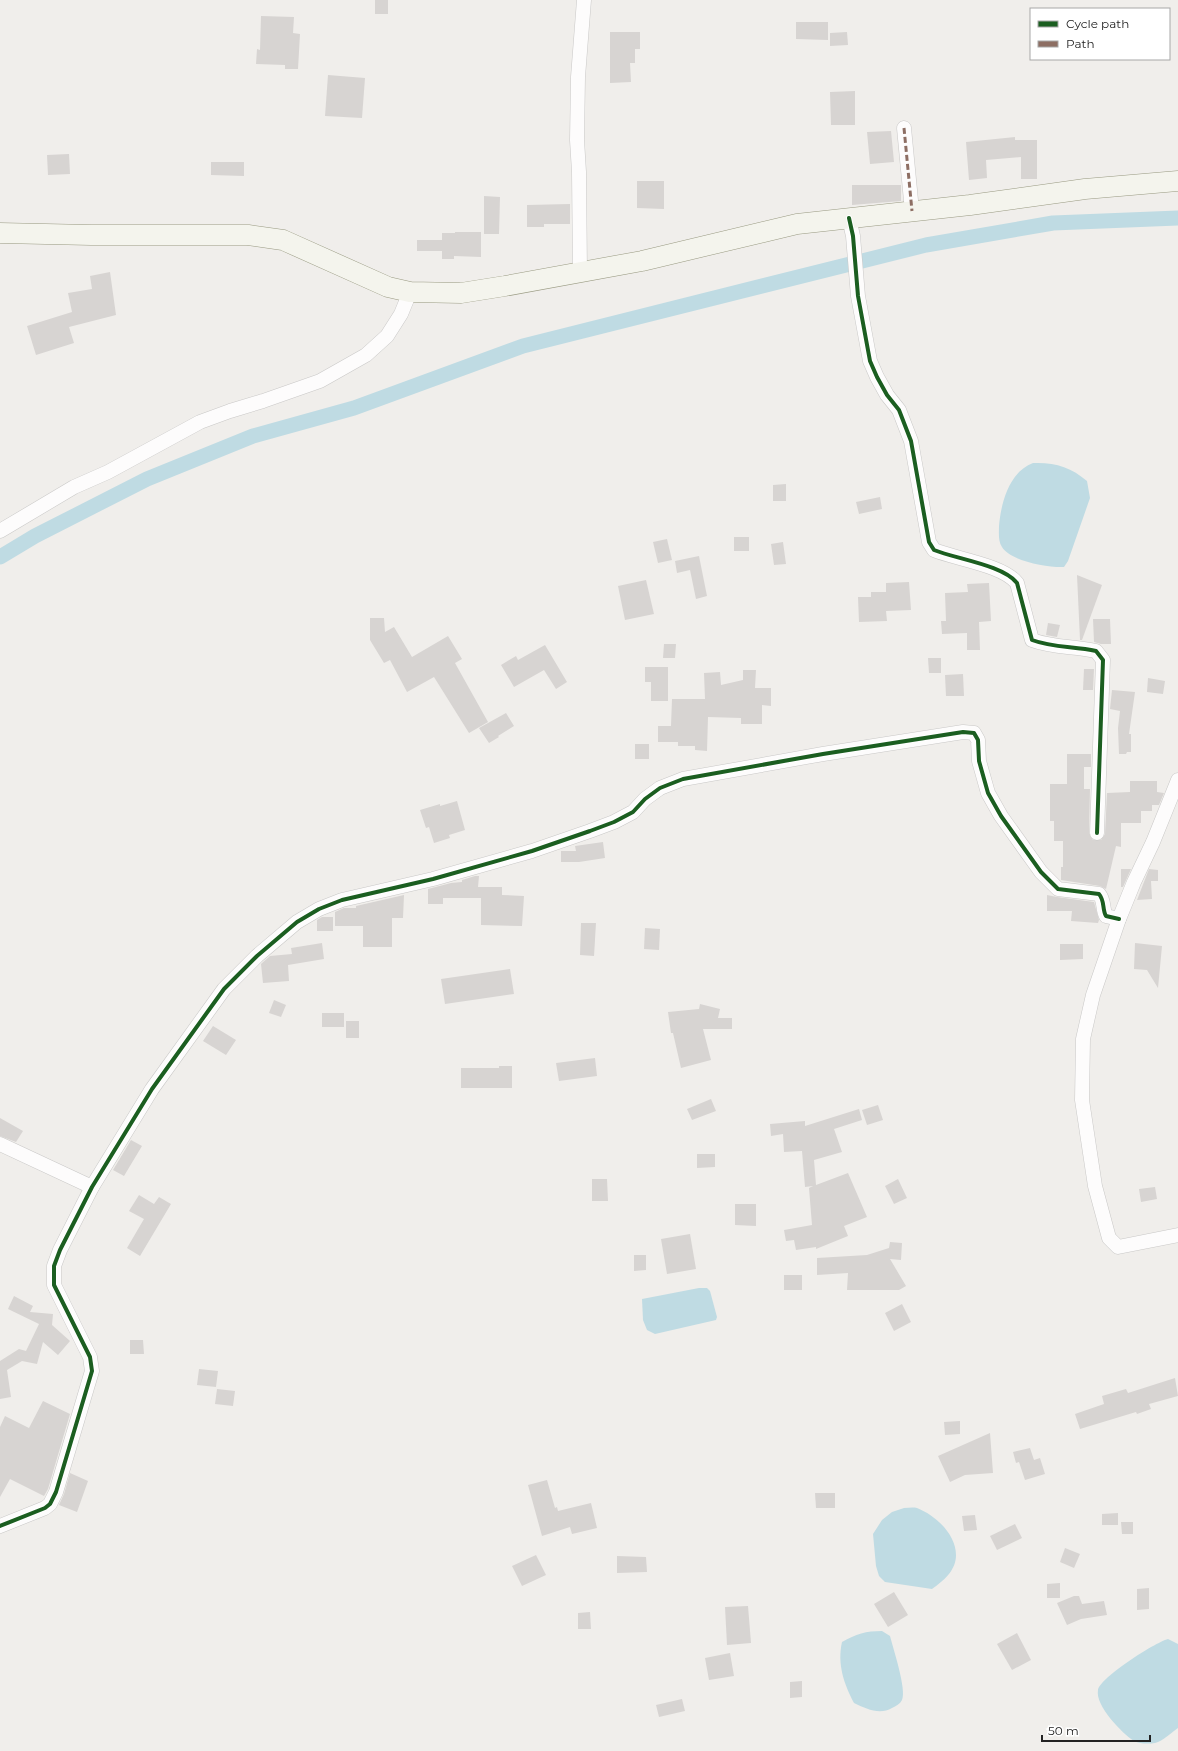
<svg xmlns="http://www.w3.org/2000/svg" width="1178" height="1751" font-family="Montserrat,sans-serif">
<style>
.water{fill:#bfdbe3}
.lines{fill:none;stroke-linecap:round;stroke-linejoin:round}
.canal{stroke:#bfdbe3;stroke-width:15}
.building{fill:#d7d4d2}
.minor-casing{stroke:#c9c8c7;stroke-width:15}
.secondary-casing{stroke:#999a82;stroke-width:21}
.minor{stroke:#fdfcfc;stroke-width:14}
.secondary{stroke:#f4f4ed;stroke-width:20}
.quiet{stroke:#8d6e63;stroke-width:3;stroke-dasharray:6 3;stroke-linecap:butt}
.cycleway-casing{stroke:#fff;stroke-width:6}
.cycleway{stroke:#1b5e20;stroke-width:4}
</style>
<rect width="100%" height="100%" fill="#f0eeeb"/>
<g class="water">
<path d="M1033,463c21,-1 38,4 54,18l3,17 -22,63 -4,6c-15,1 -54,-6 -62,-20 -4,-6 -3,-14 -3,-21 2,-23 10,-54 34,-63z"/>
<polygon points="699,1288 707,1288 710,1291 717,1317 716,1320 655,1334 647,1330 643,1320 642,1299"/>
<path d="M904,1508c4,0 9,-1 13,0 18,7 39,26 39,47 0,16 -13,26 -24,34l-47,-7 -6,-6 -3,-10 -3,-32 9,-14 10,-8z"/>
<path d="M882,1631l8,5c3,12 17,54 12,64 -2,4 -6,6 -10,8 -12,7 -26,1 -38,-5 -10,-19 -17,-39 -12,-61 14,-8 24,-11 40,-11z"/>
<path d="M1168,1639l10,5v84c-6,4 -15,13 -23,15 -6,1 -15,1 -21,-2 -12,-8 -39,-35 -36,-51 3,-13 56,-47 70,-51z"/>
</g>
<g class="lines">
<polyline class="canal" points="0,557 35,536 147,479 253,436 354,408 523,346 926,245 1053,223 1178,218"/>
</g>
<g class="building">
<rect x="375" y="0" width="13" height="14"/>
<polygon points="261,16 294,17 293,33 300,34 298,69 285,69 285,65 256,64 257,49 260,50"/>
<polygon points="796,22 828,22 828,40 796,39"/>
<polygon points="610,32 640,32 640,49 635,49 635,63 630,63 631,82 610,83"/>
<polygon points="847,32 848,45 830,46 830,33"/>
<polygon points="328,75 365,78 362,118 325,116"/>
<polygon points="855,91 855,125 831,125 830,92"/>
<polygon points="891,131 894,162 870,164 867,132"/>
<polygon points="1015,137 1015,140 1037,140 1037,179 1021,179 1021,157 986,160 987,178 969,180 966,142"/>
<polygon points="69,154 70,174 48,175 47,155"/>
<polygon points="211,162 244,162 244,176 211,175"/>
<polygon points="637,181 664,181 664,209 637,208"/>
<polygon points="852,185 901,185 901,201 852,205"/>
<polygon points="484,196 500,197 499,234 484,234"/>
<polygon points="570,204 570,224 544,224 544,227 527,227 527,205"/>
<polygon points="455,232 481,232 481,257 454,256 454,259 442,259 442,251 417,251 417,240 442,240 442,233 455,233"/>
<polygon points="110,272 116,315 69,327 74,343 36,355 27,326 72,312 68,293 92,289 90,276"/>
<polygon points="786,484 786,501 773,501 773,485"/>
<polygon points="880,497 882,509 859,514 856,502"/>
<rect x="734" y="537" width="15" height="14"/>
<polygon points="667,539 672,560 658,563 653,542"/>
<polygon points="783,542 786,564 774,565 771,544"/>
<polygon points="699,556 707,596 696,599 690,570 677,573 675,561"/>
<polygon points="1077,575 1102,585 1082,640 1080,640"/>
<polygon points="646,580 654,614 625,620 618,586"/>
<polygon points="909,582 911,610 886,611 887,621 859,622 858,597 871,597 871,592 886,592 886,583"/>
<polygon points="989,583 991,621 979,622 980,650 967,650 967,633 942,634 941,621 946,621 945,593 968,592 967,584"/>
<polygon points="370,618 384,618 385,632 394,627 412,657 448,636 462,659 455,663 488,722 469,733 434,677 407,692 390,660 384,663 370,640"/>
<polygon points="1093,619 1110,619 1111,644 1101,644 1094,642"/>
<polygon points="1048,623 1060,625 1057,637 1046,635"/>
<polygon points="664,644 676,644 675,658 663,658"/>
<polygon points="545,645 567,682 556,689 544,670 514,687 501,665 516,656 518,660"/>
<polygon points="928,658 941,658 941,673 929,673"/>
<polygon points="645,667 668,667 668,701 651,701 651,682 645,682"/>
<polygon points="1084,669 1094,669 1093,690 1083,690"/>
<polygon points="743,670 756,670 755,688 771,688 771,706 762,705 762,724 741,724 741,718 708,717 707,751 695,750 695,746 678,746 678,742 658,742 658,726 671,726 672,699 705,699 704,673 720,672 721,685 743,680"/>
<polygon points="963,674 964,696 946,696 945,675"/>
<polygon points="1148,678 1165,681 1163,694 1147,692"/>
<polygon points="1112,690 1135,692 1129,734 1131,734 1131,752 1127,752 1126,754 1119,754 1118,728 1120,711 1110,709"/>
<polygon points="506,713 514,726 498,736 499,737 489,743 479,728"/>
<rect x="635" y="744" width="14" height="15"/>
<polygon points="1067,754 1091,754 1091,767 1084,767 1084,789 1090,789 1089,833 1093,840 1101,840 1105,834 1107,793 1130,792 1130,781 1157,781 1157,792 1164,793 1159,805 1152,805 1152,811 1141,811 1141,823 1121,823 1121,847 1116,846 1106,889 1100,886 1061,880 1061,867 1063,867 1063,841 1054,841 1054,821 1050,821 1050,784 1067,784"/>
<polygon points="457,801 465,830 449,835 450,838 434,843 429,827 426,828 420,810 440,804 440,806"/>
<polygon points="603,842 605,858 579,862 561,862 561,851 576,851 575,846"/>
<polygon points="1121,869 1131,869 1123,887 1121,887"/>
<polygon points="1149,869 1158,870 1158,881 1151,881 1152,899 1137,900"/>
<polygon points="475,876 479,876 478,887 502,887 502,895 524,896 522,926 481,925 481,898 443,898 443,904 428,904 428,889 451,883 462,882 462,880"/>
<polygon points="404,895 403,918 392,918 392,947 363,947 363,926 335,926 335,912 344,908 356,908 356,906"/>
<polygon points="1047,895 1057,897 1094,902 1099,920 1098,923 1071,921 1072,911 1047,911"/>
<polygon points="322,917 333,917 333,931 317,931 317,920"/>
<polygon points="581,923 596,923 594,956 580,955"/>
<polygon points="645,928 660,929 659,950 644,949"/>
<polygon points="322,943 324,959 288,965 289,981 263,983 261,964 270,956 292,954 291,948"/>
<polygon points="1135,943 1162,946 1158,988 1147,970 1134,969"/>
<polygon points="1060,944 1083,944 1083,959 1060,960"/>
<polygon points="510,969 514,994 445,1004 441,979"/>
<polygon points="274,1000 286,1005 281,1017 269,1013"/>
<polygon points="700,1004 720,1009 718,1018 732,1018 732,1029 703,1029 711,1060 681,1068 673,1033 671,1033 668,1012 699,1009"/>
<rect x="322" y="1013" width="22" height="14"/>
<rect x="346" y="1021" width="13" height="17"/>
<polygon points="213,1026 236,1040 226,1055 203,1041"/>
<polygon points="595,1058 597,1076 559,1081 556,1063"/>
<polygon points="499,1066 512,1066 512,1088 461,1088 461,1068 499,1068"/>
<polygon points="711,1099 716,1111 692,1120 687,1109"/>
<polygon points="878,1105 883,1120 867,1125 862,1110"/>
<polygon points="859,1109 862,1120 834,1129 842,1152 814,1160 816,1185 848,1173 867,1217 844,1226 848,1236 816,1249 816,1247 796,1250 794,1240 786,1241 784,1230 812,1225 809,1188 813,1186 805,1187 802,1151 784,1152 783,1134 771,1136 770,1124 805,1121 805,1126"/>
<polygon points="0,1118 23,1131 16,1142 0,1136"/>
<polygon points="131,1140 142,1146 124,1176 113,1170"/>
<polygon points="697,1154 715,1154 715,1167 697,1168"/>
<polygon points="592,1179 607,1179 608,1201 592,1201"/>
<polygon points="898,1179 907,1198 894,1204 885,1186"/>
<polygon points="1155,1187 1157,1199 1141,1202 1139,1189"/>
<polygon points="139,1195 154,1204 159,1197 171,1204 140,1256 127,1248 144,1219 129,1211"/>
<polygon points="735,1204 756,1204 756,1226 735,1225"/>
<polygon points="690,1234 696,1269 667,1274 661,1239"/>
<polygon points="890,1242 902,1243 901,1260 890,1259 906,1286 899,1290 847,1290 848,1273 817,1275 817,1258 867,1255 889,1248"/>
<polygon points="634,1255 646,1255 646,1270 634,1271"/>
<rect x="784" y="1275" width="18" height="15"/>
<polygon points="14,1296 33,1306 30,1312 53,1314 52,1325 70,1341 58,1355 43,1342 37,1364 22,1361 7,1370 11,1397 0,1399 0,1361 19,1349 26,1351 39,1324 8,1309"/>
<polygon points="902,1304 911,1322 894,1331 885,1313"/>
<polygon points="130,1340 143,1340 144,1354 130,1354"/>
<polygon points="199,1369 218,1371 216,1387 197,1385"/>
<polygon points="1175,1378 1178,1396 1149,1404 1151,1409 1137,1414 1136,1412 1080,1429 1075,1414 1104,1404 1102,1396 1126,1389 1128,1393"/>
<polygon points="217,1389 235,1391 233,1406 215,1404"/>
<polygon points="43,1401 70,1414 48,1489 44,1496 10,1479 0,1497 0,1427 5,1416 29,1428"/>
<polygon points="960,1421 960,1434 945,1435 944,1422"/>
<polygon points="990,1433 993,1473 965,1475 950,1482 938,1456"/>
<polygon points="1030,1448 1034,1460 1040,1458 1045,1474 1025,1480 1019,1462 1016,1463 1013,1452"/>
<polygon points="70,1473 88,1481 77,1512 59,1505 64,1494"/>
<polygon points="547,1480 555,1508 557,1507 558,1511 591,1503 597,1528 572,1534 570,1527 542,1536 528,1485"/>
<polygon points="815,1493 835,1493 835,1508 816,1508"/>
<polygon points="1118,1513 1118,1525 1102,1525 1102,1514"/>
<polygon points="975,1515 977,1530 964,1531 962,1516"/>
<polygon points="1121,1522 1133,1522 1133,1534 1122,1534"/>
<polygon points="1015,1524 1022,1538 997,1550 990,1536"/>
<polygon points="1065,1548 1080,1554 1074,1568 1060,1562"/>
<polygon points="536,1555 546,1575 522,1586 512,1566"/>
<polygon points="617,1556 646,1557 647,1572 617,1573"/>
<polygon points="1060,1583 1060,1598 1047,1598 1047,1584"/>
<polygon points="1149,1588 1149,1609 1137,1610 1137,1589"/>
<polygon points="894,1592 908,1615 888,1627 874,1604"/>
<polygon points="1074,1596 1079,1596 1082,1604 1104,1601 1107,1615 1081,1619 1067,1625 1057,1603"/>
<polygon points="748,1606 751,1643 727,1645 725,1607"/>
<polygon points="590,1612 591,1629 578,1629 578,1613"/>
<polygon points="1017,1633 1031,1660 1012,1670 997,1644"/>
<polygon points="730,1653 734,1676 709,1680 705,1658"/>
<polygon points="802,1681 802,1697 790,1698 790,1682"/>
<polygon points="682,1699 685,1711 659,1717 656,1705"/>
</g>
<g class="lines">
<g class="minor-casing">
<g id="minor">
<polyline points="904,128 912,211"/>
<path d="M849,218l4,18 5,60 12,65 7,16 10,18 12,15 12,31 18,101 5,8c22,9 69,15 83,33l15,57c21,8 43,6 64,11l7,9 -6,173"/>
<polyline points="580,273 579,172 577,140 578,77 584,0"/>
<polyline points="0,531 74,487 108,472 200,422 230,411 263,401 320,381 366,355 387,336 401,314 410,292"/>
<polyline points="1178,780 1153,842 1134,882 1119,919 1093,995 1083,1039 1082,1100 1095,1186 1109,1238 1118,1247 1178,1235"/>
<polyline points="0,1144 92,1187"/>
<path d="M0,1526l45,-18 5,-4 6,-12 36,-121 -2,-14 -36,-72v-19l6,-16 32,-63 60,-98 72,-100 33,-33 40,-34 22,-13 23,-9 91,-21 99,-28 58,-20 24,-9 19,-10 12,-13 15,-11 23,-9 140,-25 140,-22 11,1 4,7 1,21 9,32 13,23 40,56 17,17 41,5c6,7 3,15 7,22l13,3"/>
</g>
</g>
<g class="secondary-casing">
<polyline id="secondary" points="0,233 91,235 248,235 283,240 388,287 410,292 461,293 505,286 642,261 797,224 970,205 1085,189 1178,181"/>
</g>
<use href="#minor" class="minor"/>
<use href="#secondary" class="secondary"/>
<polyline class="quiet" points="904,128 912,211"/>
<g class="cycleway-casing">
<g id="cycleway">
<path d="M849,218l4,18 5,60 12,65 7,16 10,18 12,15 12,31 18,101 5,8c22,9 69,15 83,33l15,57c21,8 43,6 64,11l7,9 -6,173"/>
<path d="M0,1526l45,-18 5,-4 6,-12 36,-121 -2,-14 -36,-72v-19l6,-16 32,-63 60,-98 72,-100 33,-33 40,-34 22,-13 23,-9 91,-21 99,-28 58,-20 24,-9 19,-10 12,-13 15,-11 23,-9 140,-25 140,-22 11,1 4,7 1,21 9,32 13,23 40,56 17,17 41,5c6,7 3,15 7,22l13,3"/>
</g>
</g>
<use href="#cycleway" class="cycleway"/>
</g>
<rect x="1030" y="8" width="140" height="52" fill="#ffffff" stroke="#a7a7a7"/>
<rect x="1038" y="21" width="20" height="6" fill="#1b5e20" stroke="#a7a7a7"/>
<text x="1066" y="28" font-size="12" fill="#222222">Cycle path</text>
<rect x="1038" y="41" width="20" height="6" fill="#8d6e63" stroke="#a7a7a7"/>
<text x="1066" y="48" font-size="12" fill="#222222">Path</text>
<path d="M1042 1735v6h108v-6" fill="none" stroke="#222222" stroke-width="2"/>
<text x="1048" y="1735" font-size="12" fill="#222222" stroke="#ffffff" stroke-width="3" paint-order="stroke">50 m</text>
</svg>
